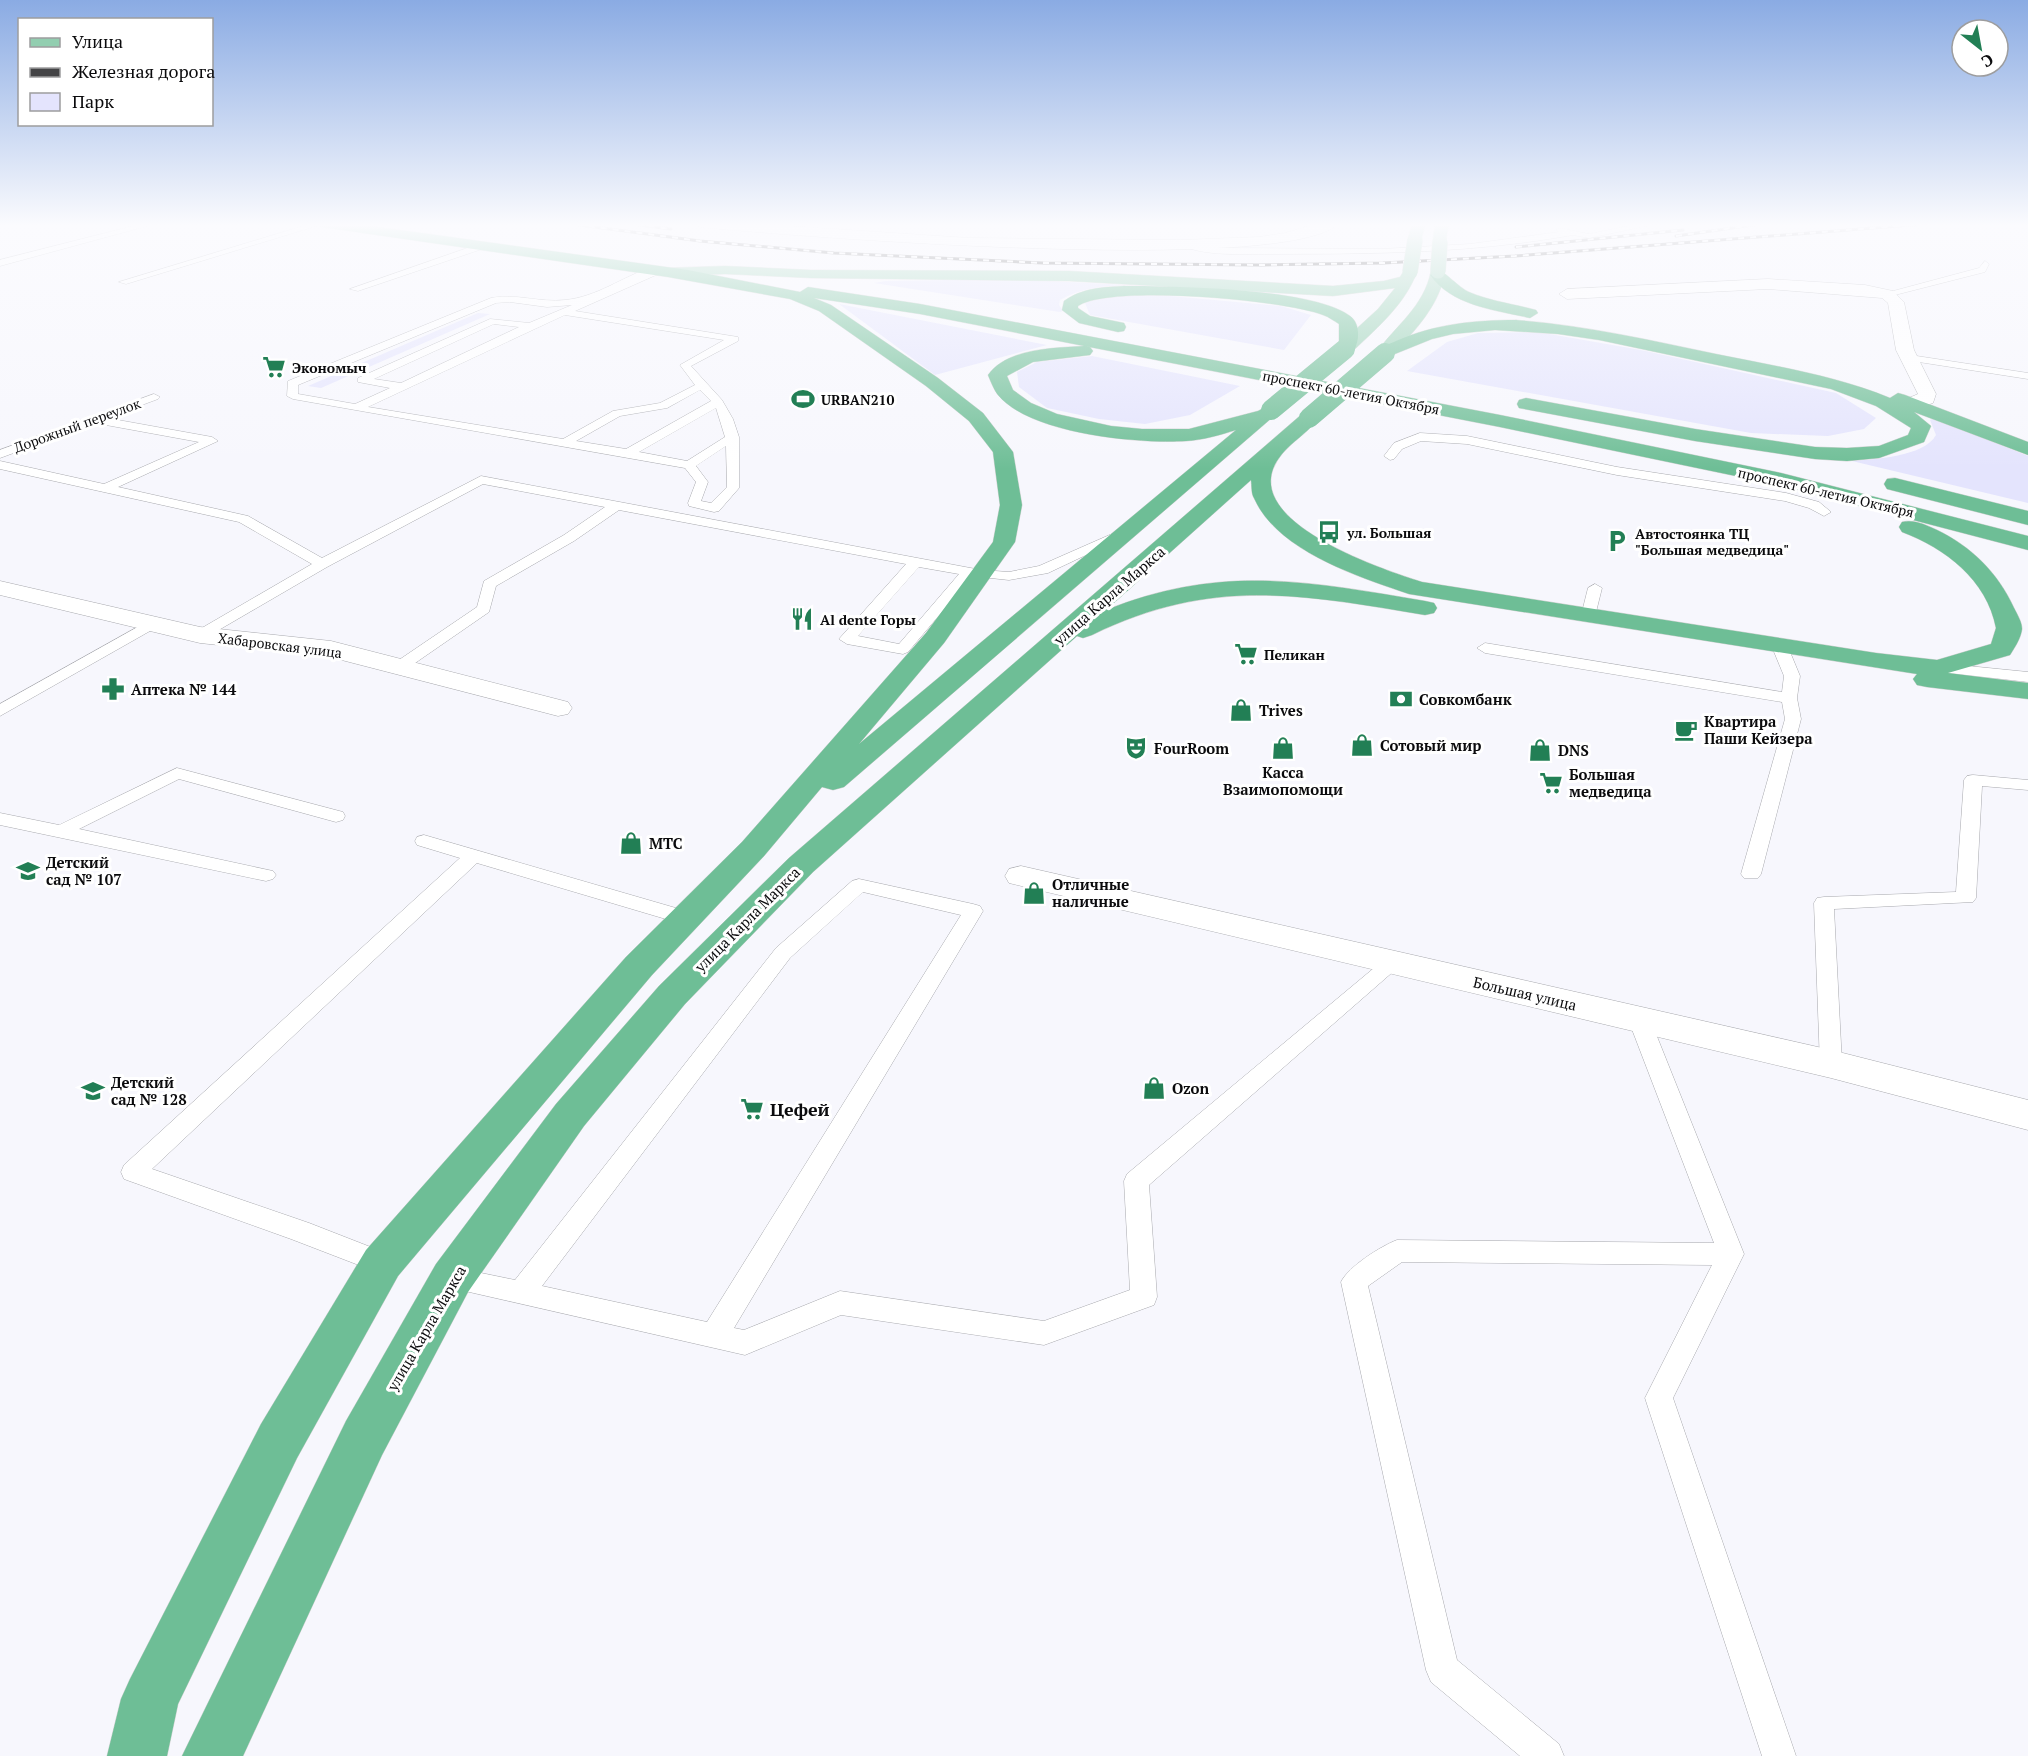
<svg xmlns="http://www.w3.org/2000/svg" width="2028" height="1756" font-family="'PT Serif',serif">
<style>
.green{fill:#e4e4fd}
.lines{fill:none;stroke-linecap:round;stroke-linejoin:round}
.service-casing{stroke:#a8a9ae;stroke-width:1}
.minor-casing{stroke:#a8a9ae;stroke-width:1}
.primary-casing{stroke:#d3d3d3;stroke-width:1}
.trunk-casing{stroke:#d3d3d3;stroke-width:1}
.service{fill:#fff;fill-rule:evenodd}
.minor{fill:#fff;fill-rule:evenodd}
.primary{fill:#92ceb0;fill-rule:evenodd}
.trunk{fill:#6ebe96;fill-rule:evenodd}
.rail-casing{stroke:#444446;stroke-width:3}
.rail{stroke:#fff;stroke-width:2;stroke-dasharray:6;stroke-linecap:butt}
.primary-bridge-casing{stroke:#d3d3d3;stroke-width:16;stroke-linecap:butt}
.trunk-bridge-far1-casing{stroke:#d3d3d3;stroke-width:16;stroke-linecap:butt}
.trunk-bridge-casing{stroke:#d3d3d3;stroke-width:20;stroke-linecap:butt}
.primary-bridge{stroke:#92ceb0;stroke-width:15}
.trunk-bridge-far1{stroke:#6ebe96;stroke-width:15}
.trunk-bridge{stroke:#6ebe96;stroke-width:20}
.labels{text-anchor:middle;dominant-baseline:central;stroke-width:6;stroke-linejoin:round;paint-order:stroke}
.far-poi-label{font-size:14px;font-weight:bold;fill:#0b0b0d;stroke:#fff;text-anchor:start}
.far-street-label{font-size:14px;fill:#0b0b0d;stroke:#fff}
.street-label{font-size:15px;fill:#0b0b0d;stroke:#fff}
.poi-label{font-size:15px;font-weight:bold;fill:#0b0b0d;stroke:#fff;text-anchor:start}
.near-poi-label{font-size:18px;font-weight:bold;fill:#0b0b0d;stroke:#fff;text-anchor:start}
</style>
<rect width="100%" height="100%" fill="#f7f7fd"/>
<g class="green">
<path d="M1009,279l118,6c-23,1 -47,3 -67,15l-1,5 4,6 -3,1 -186,-29 12,-2z"/>
<polygon points="1138,293 1281,306 1311,315 1284,350 1090,315 1085,303 1103,296"/>
<polygon points="839,304 1047,345 935,375"/>
<polygon points="478,313 490,314 321,388 308,386"/>
<polygon points="1538,332 1641,350 1836,393 1876,418 1864,429 1828,436 1751,433 1407,371 1447,342 1478,333"/>
<polygon points="1092,356 1240,386 1190,415 1145,424 1099,419 1047,408 1019,387 1017,372 1037,362"/>
<path d="M1934,418l94,38v47l-176,-42c22,-2 72,-4 84,-26l-6,-15z"/>
</g>
<g class="lines">
<g class="service-casing">
<g id="service">
<polygon points="0,223 5,223 1,225"/>
<polygon points="145,223 158,223 0,266 0,260"/>
<polygon points="313,223 326,223 126,284 119,282"/>
<path d="M1644,223h16l-71,15 -16,-3c-99,18 -198,19 -298,19 -25,0 -75,3 -95,-10l4,-2 35,6 163,1 88,-5 89,-12 -3,-2 4,-2 29,6z"/>
<polygon points="482,243 485,244 485,248 358,291 350,289"/>
<polygon points="1985,261 1989,264 1985,272 1887,297 1882,294 1979,268"/>
<path d="M652,267l13,4 -90,40 163,26v4l-47,25 31,34 11,19 6,18v51l-20,23 -5,1 -25,-6 -1,-3 8,-21 -11,-14 -392,-69 -6,-3 1,-15 203,-83c24,-5 49,5 74,2 32,-3 57,-23 87,-33zM510,302l37,5 25,-2 -43,18 -39,-4 -132,59v4l32,6 -35,16 -57,-10v-9l198,-82zM565,315l159,25 -44,25 15,20 -35,18 -47,8 -50,28 -195,-32zM494,324l25,3 -118,56 -27,-4zM700,390l11,11 -85,48 -50,-8 44,-25 47,-8zM716,408l9,29 -38,24 -48,-9zM726,446l1,41 -16,16 -10,-2 7,-19 -12,-16z"/>
<polygon points="1910,355 2028,373 2028,379 1906,360 1906,356"/>
<path d="M154,394l6,3 -2,2 -51,19 105,19 6,4 -100,46 130,29 74,42 159,-82 500,94 28,2 30,-6 75,-33 5,-1 7,4 -78,37 -39,7 -37,-4 -64,76 -5,2 -56,-10 -8,-5 67,-75 -287,-54 -45,31 -78,45 -7,26 -84,58 -6,2 -8,-5 2,-3 84,-57 7,-26 80,-46 41,-28 -122,-23 -156,83 -122,71h-10l-3,-3 3,-3 117,-68 -73,-42 -239,-53v-8l104,23 95,-42 -104,-19 -95,35v-8zM919,567l40,7 -60,70 -41,-8z"/>
<polygon points="1420,433 1467,436 1617,467 1786,493 1819,502 1831,512 1824,516 1809,508 1785,501 1617,475 1467,444 1421,441 1402,449 1394,459 1390,460 1384,456 1394,443"/>
<polygon points="1595,584 1602,588 1595,616 1593,619 1583,619 1581,616 1588,588"/>
<polygon points="152,619 157,621 160,624 157,627 0,716 0,704"/>
<polygon points="1780,642 1788,647 1800,676 1797,698 1801,719 1761,874 1758,878 1744,878 1741,874 1785,719 1782,702 1485,653 1477,648 1485,643 1782,692 1784,676 1772,647"/>
<polygon points="1938,663 2028,672 2028,682 1932,671 1930,668 1932,665"/>
<polygon points="177,768 343,812 345,816 343,820 336,822 179,779 79,829 273,871 276,875 273,879 266,881 0,825 0,813 59,825"/>
<polygon points="1973,775 2028,780 2028,790 1982,786 1976,898 1973,902 1834,909 1842,1064 1839,1070 1831,1072 1823,1070 1820,1064 1814,903 1817,898 1824,897 1956,892 1964,780 1967,776"/>
<polygon points="424,835 693,913 696,918 693,923 686,925 477,863 152,1169 309,1223 391,1255 395,1263 391,1271 382,1274 291,1239 124,1179 121,1172 124,1165 460,858 417,845 415,841 417,837"/>
<path d="M859,879l114,25 7,2 3,5 -249,417 10,2 96,-39 204,30 86,-31 -6,-109 3,-7 259,-216 7,-2 7,2 3,5 -254,222 8,112 -3,8 -110,40 -203,-30 -96,40 -302,-69 -4,-8 4,-8 9,-3 63,13 261,-332 76,-67zM863,892l98,23 -254,407 -165,-36 248,-328z"/>
<path d="M1639,1011l8,2 3,6 94,235 -71,144 123,358h-34l-117,-358 67,-133 -310,-3 -34,24 89,374 102,84 5,12h-44l-89,-74 -5,-12 -85,-388c7,-15 40,-36 56,-42l317,3 -86,-224 3,-6z"/>
</g>
</g>
<g class="minor-casing">
<g id="minor">
<path d="M693,223h49l227,15 212,2 78,-3 26,-4 34,-10h20c-49,53 -548,13 -639,4z"/>
<polygon points="1768,279 1865,285 1893,291 1904,302 1914,350 1936,394 1933,403 1911,410 1904,408 1902,404 1904,400 1918,394 1896,350 1888,303 1882,298 1768,289 1567,299 1559,294 1567,289"/>
<polygon points="0,581 200,627 331,641 568,702 572,708 568,714 558,716 330,657 200,643 0,595"/>
<polygon points="1021,866 1831,1050 2028,1100 2028,1130 1831,1078 1009,883 1005,876 1009,869"/>
</g>
</g>
<g class="primary-casing">
<g id="primary">
<polygon points="1412,223 1426,223 1420,243 1415,244 1408,240"/>
<polygon points="1435,223 1449,223 1445,245 1435,245 1433,242"/>
<path d="M725,266l86,4 258,1 264,15 51,-5 16,-4 5,-8 5,-1 7,4c-12,32 -38,54 -63,78h-12l-3,-4 3,-4 36,-33 17,-21 -62,8 -264,-15 -258,-3 -86,-4 -58,2 -7,-4 7,-4z"/>
<path d="M1438,267l7,4c-5,35 -31,60 -54,86h-12l-3,-4c20,-28 48,-46 55,-82z"/>
</g>
</g>
<g class="trunk-casing">
<g id="trunk">
<path d="M314,223h36l338,47 112,22 8,-5 112,17 580,111 281,58 247,63v14l-249,-65 -279,-58 -580,-113 -106,-16 17,7 107,73 45,35 30,39 9,53 -7,37 -71,101 -85,101 377,-314c-16,5 -33,10 -50,11 -47,3 -156,-7 -188,-46 -4,-5 -7,-13 -10,-20 19,-27 66,-27 96,-29l6,1 3,4 -3,4 -57,7 -26,14 6,14 18,13 26,11 54,12 31,3h47l69,-18 13,-7 7,2 3,4 -437,377 -11,3 -11,-3 -58,69 -112,119 -254,301 -101,182 -119,246 -11,52h-60l14,-57 9,-20 131,-255 105,-174 260,-293 116,-115 184,-209 67,-91 7,-37 -7,-53 -24,-31 -43,-35 -107,-75 -29,-12 -122,-22 -347,-50z"/>
<path d="M1438,270c8,2 20,17 31,22 21,9 45,12 67,18l2,3 -8,5c-35,-8 -78,-12 -100,-43z"/>
<path d="M1124,286c49,0 189,2 226,30 10,7 10,24 4,34h-12l-3,-4v-22c-5,-3 -10,-7 -16,-9 -38,-15 -212,-31 -245,-9v2l12,8 34,7 2,4 -2,4 -6,1 -39,-9 -17,-13 2,-9c18,-13 39,-14 60,-15z"/>
<path d="M1516,320c68,5 133,20 200,34 58,12 118,21 174,44l8,-5 7,2 123,47v13l-114,-43 17,14 -7,16 -45,16 -32,3 -32,-2 -120,-18 -176,-33 -2,-4 2,-4 7,-2 169,31 120,18 32,1 32,-2 29,-11 3,-7 -35,-22 -45,-17 -232,-49 -41,-6 -63,-4 -42,4 -21,5 -47,19 -6,-1 -3,-4c5,-6 13,-9 20,-12 39,-17 78,-21 120,-21z"/>
<path d="M1309,412l7,2 3,4c-14,19 -37,28 -46,51 -21,57 111,101 149,113l454,71 61,7 54,-16 5,-16c-9,-48 -51,-80 -94,-96l-3,-5 3,-5c12,-3 24,3 35,8 35,17 61,43 77,78 3,6 8,14 8,21 -1,9 -7,18 -12,26l-62,18 80,10v16l-101,-12 -10,-2 -4,-6 4,-5 -508,-80c-50,-17 -132,-43 -155,-96 -3,-5 -2,-12 -3,-18l-145,130c115,-46 201,-29 319,-9l9,2 3,5 -3,5 -9,2c-125,-21 -214,-38 -333,20l-9,3 -6,-2 -264,236 -128,132 -101,122 -116,166 -86,163 -139,301h-61l164,-335 90,-157 120,-160 103,-118 130,-128 513,-444z"/>
<polygon points="1895,478 2028,511 2028,525 1887,489 1884,484 1887,479"/>
</g>
</g>
<use href="#service" class="service"/>
<use href="#minor" class="minor"/>
<use href="#primary" class="primary"/>
<use href="#trunk" class="trunk"/>
<g class="rail-casing">
<g id="rail">
<polyline points="565,223 700,241 834,253 1043,263 1261,265 1383,263 1515,256 1936,223"/>
<polyline points="625,223 671,229"/>
<polyline points="1676,236 1767,223"/>
<polyline points="1516,247 1683,230"/>
</g>
</g>
<use href="#rail" class="rail"/>
<g class="primary-bridge-casing">
<g id="primary-bridge">
<polyline points="1438,271 1440,242"/>
<polyline points="1410,272 1415,240"/>
</g>
</g>
<g class="trunk-bridge-far1-casing">
<polyline id="trunk-bridge-far1" points="1343,350 1348,346"/>
</g>
<g class="trunk-bridge-casing">
<g id="trunk-bridge">
<polyline points="1271,410 1345,349"/>
<polyline points="1309,418 1385,353"/>
</g>
</g>
<use href="#primary-bridge" class="primary-bridge"/>
<use href="#trunk-bridge-far1" class="trunk-bridge-far1"/>
<use href="#trunk-bridge" class="trunk-bridge"/>
</g>
<linearGradient id="sky" x2="0" y2="1"><stop stop-color="#8aabe3"/><stop offset="0.48" stop-color="#fbfbfe"/><stop offset="1" stop-color="#fbfbfe" stop-opacity="0"/></linearGradient>
<rect width="2028" height="469" fill="url(#sky)"/>
<defs>
<g id="supermarket-bare" transform="scale(1.8)"><path d="M-6-5.5h2.5l.6 2H6L4.5 2H-2.5L-4.4-4H-6ZM-1.5 3.2a1.3 1.3 0 1 0 .1 0ZM3 3.2a1.3 1.3 0 1 0 .1 0Z" fill="#227f55" stroke="#fff" stroke-width="2.5" paint-order="stroke"/></g>
<g id="stadium-bare" transform="scale(1.8)"><path d="M0-5a6.5 5 0 1 0 0 10a6.5 5 0 1 0 0-10ZM-3.5-1.8h7v3.6h-7Z" fill="#227f55" stroke="#fff" stroke-width="2.5" paint-order="stroke"/></g>
<g id="bus-bare" transform="scale(1.8)"><path d="M-5-6H5V4H4V6H2V4H-2V6H-4V4H-5ZM-3.5-4V0h7V-4ZM-3.5 1.2v1.5H-2V1.2ZM2 1.2v1.5H3.5V1.2Z" fill="#227f55" stroke="#fff" stroke-width="2.5" paint-order="stroke"/></g>
<g id="parking-bare" transform="scale(1.8)"><path d="M-3.5-5.5H1a3.5 3.5 0 0 1 0 7H-1V5.5H-3.5ZM-1-3.4V-.6H.8a1.4 1.4 0 0 0 0-2.8Z" fill="#227f55" stroke="#fff" stroke-width="2.5" paint-order="stroke"/></g>
<g id="restaurant-bare" transform="scale(1.8)"><path d="M-5-6h1v4h1v-4h1v4h1v-4h1v5L-1.5 .5V6h-2V.5L-5-1ZM5-6V6H3V1.5H1.5Q1.5-4 5-6Z" fill="#227f55" stroke="#fff" stroke-width="2.5" paint-order="stroke"/></g>
<g id="pharmacy-bare" transform="scale(1.8)"><path d="M-2-6h4v4h4v4h-4v4h-4v-4h-4v-4h4Z" fill="#227f55" stroke="#fff" stroke-width="2.5" paint-order="stroke"/></g>
<g id="bank-bare" transform="scale(1.8)"><path d="M-6-4H6V4H-6ZM0-2.3a2.3 2.3 0 1 0 0 4.6a2.3 2.3 0 1 0 0-4.6Z" fill="#227f55" stroke="#fff" stroke-width="2.5" paint-order="stroke"/></g>
<g id="shop-bare" transform="scale(1.8)"><path d="M-5-2.5h2.3a2.7 3.5 0 0 1 5.4 0H5L5.5 6h-11ZM-1.5-2.5h3a1.5 2.3 0 0 0-3 0Z" fill="#227f55" stroke="#fff" stroke-width="2.5" paint-order="stroke"/></g>
<g id="cafe-bare" transform="scale(1.8)"><path d="M-5.5-4.5H6V0H3Q3 3.5 0 3.5H-2.5Q-5.5 3.5-5.5 0ZM3-3.2v2h1.7v-2ZM-6 4.5H4V6H-6Z" fill="#227f55" stroke="#fff" stroke-width="2.5" paint-order="stroke"/></g>
<g id="theatre-bare" transform="scale(1.8)"><path d="M-5-5.5Q0-4 5-5.5V0Q5 5 0 6Q-5 5-5 0ZM-3.3-2.5H-1v1.5H-3.3ZM1-2.5H3.3v1.5H1ZM-2.8 1Q0 5.5 2.8 1Z" fill="#227f55" stroke="#fff" stroke-width="2.5" paint-order="stroke"/></g>
<g id="school-bare" transform="scale(1.8)"><path d="M0-5L7-2L0 1L-7-2ZM-4 1L0 2.5L4 1V4Q0 6-4 4Z" fill="#227f55" stroke="#fff" stroke-width="2.5" paint-order="stroke"/></g>
</defs>
<g fill-rule="evenodd">
<use href="#supermarket-bare" x="274" y="367"/>
<use href="#stadium-bare" x="803" y="399"/>
<use href="#bus-bare" x="1329" y="532"/>
<use href="#parking-bare" x="1617" y="541"/>
<use href="#restaurant-bare" x="802" y="619"/>
<use href="#supermarket-bare" x="1246" y="654"/>
<use href="#pharmacy-bare" x="113" y="689"/>
<use href="#bank-bare" x="1401" y="699"/>
<use href="#shop-bare" x="1241" y="710"/>
<use href="#cafe-bare" x="1686" y="730"/>
<use href="#shop-bare" x="1362" y="745"/>
<use href="#theatre-bare" x="1136" y="748"/>
<use href="#shop-bare" x="1283" y="748"/>
<use href="#shop-bare" x="1540" y="750"/>
<use href="#supermarket-bare" x="1551" y="783"/>
<use href="#shop-bare" x="631" y="843"/>
<use href="#school-bare" x="28" y="871"/>
<use href="#shop-bare" x="1034" y="893"/>
<use href="#shop-bare" x="1154" y="1088"/>
<use href="#school-bare" x="93" y="1091"/>
<use href="#supermarket-bare" x="752" y="1109"/>
</g>
<g class="labels">
<g class="far-poi-label">
<text x="292" y="367">Экономыч</text>
<text x="821" y="399">URBAN210</text>
<text x="1347" y="532">ул. Большая</text>
<text x="1635" y="533">Автостоянка ТЦ<tspan x="1635" dy="16">"Большая медведица"</tspan></text>
<text x="820" y="619">Al dente Горы</text>
<text x="1264" y="654">Пеликан</text>
</g>
<g class="far-street-label">
<text transform="translate(1351 392) rotate(11)">проспект 60-летия Октября</text>
<text transform="translate(77 425) rotate(-20)">Дорожный переулок</text>
<text transform="translate(1826 492) rotate(13)">проспект 60-летия Октября</text>
<text transform="translate(280 645) rotate(7)">Хабаровская улица</text>
</g>
<g class="street-label">
<text transform="translate(1109 595) rotate(-41)">улица Карла Маркса</text>
<text transform="translate(747 919) rotate(-45)">улица Карла Маркса</text>
<text transform="translate(1525 993) rotate(13)">Большая улица</text>
<text transform="translate(426 1328) rotate(-60)">улица Карла Маркса</text>
</g>
<g class="poi-label">
<text x="131" y="689">Аптека № 144</text>
<text x="1419" y="699">Совкомбанк</text>
<text x="1259" y="710">Trives</text>
<text x="1704" y="721">Квартира<tspan x="1704" dy="17">Паши Кейзера</tspan></text>
<text x="1380" y="745">Сотовый мир</text>
<text x="1154" y="748">FourRoom</text>
<text x="1558" y="750">DNS</text>
<text x="1283" y="772" text-anchor="middle">Касса<tspan x="1283" dy="17">Взаимопомощи</tspan></text>
<text x="1569" y="774">Большая<tspan x="1569" dy="17">медведица</tspan></text>
<text x="649" y="843">МТС</text>
<text x="46" y="862">Детский<tspan x="46" dy="17">сад № 107</tspan></text>
<text x="1052" y="884">Отличные<tspan x="1052" dy="17">наличные</tspan></text>
<text x="111" y="1082">Детский<tspan x="111" dy="17">сад № 128</tspan></text>
<text x="1172" y="1088">Ozon</text>
</g>
<g class="near-poi-label">
<text x="770" y="1109">Цефей</text>
</g>
</g>
<rect x="18" y="18" width="195" height="108" fill="#ffffff" stroke="#9d9d9e" stroke-width="1.5"/>
<rect x="30" y="38" width="30" height="9" fill="#92ceb0" stroke="#9d9d9e" stroke-width="1.5"/>
<text x="72" y="48" font-size="18" fill="#0b0b0d">Улица</text>
<rect x="30" y="68" width="30" height="9" fill="#444446" stroke="#9d9d9e" stroke-width="1.5"/>
<text x="72" y="78" font-size="18" fill="#0b0b0d">Железная дорога</text>
<rect x="30" y="93" width="30" height="18" fill="#e4e4fd" stroke="#9d9d9e" stroke-width="1.5"/>
<text x="72" y="108" font-size="18" fill="#0b0b0d">Парк</text>
<g transform="translate(1980 48) rotate(149)"><circle r="28" fill="#ffffff" stroke="#9d9d9e" stroke-width="1.5"/>
<path d="M0-4.5L10 22L0 15L-10 22Z" fill="#227f55"/>
<text y="-9" font-size="16" font-weight="bold" text-anchor="middle" fill="#0b0b0d">С</text>
</g>
</svg>
